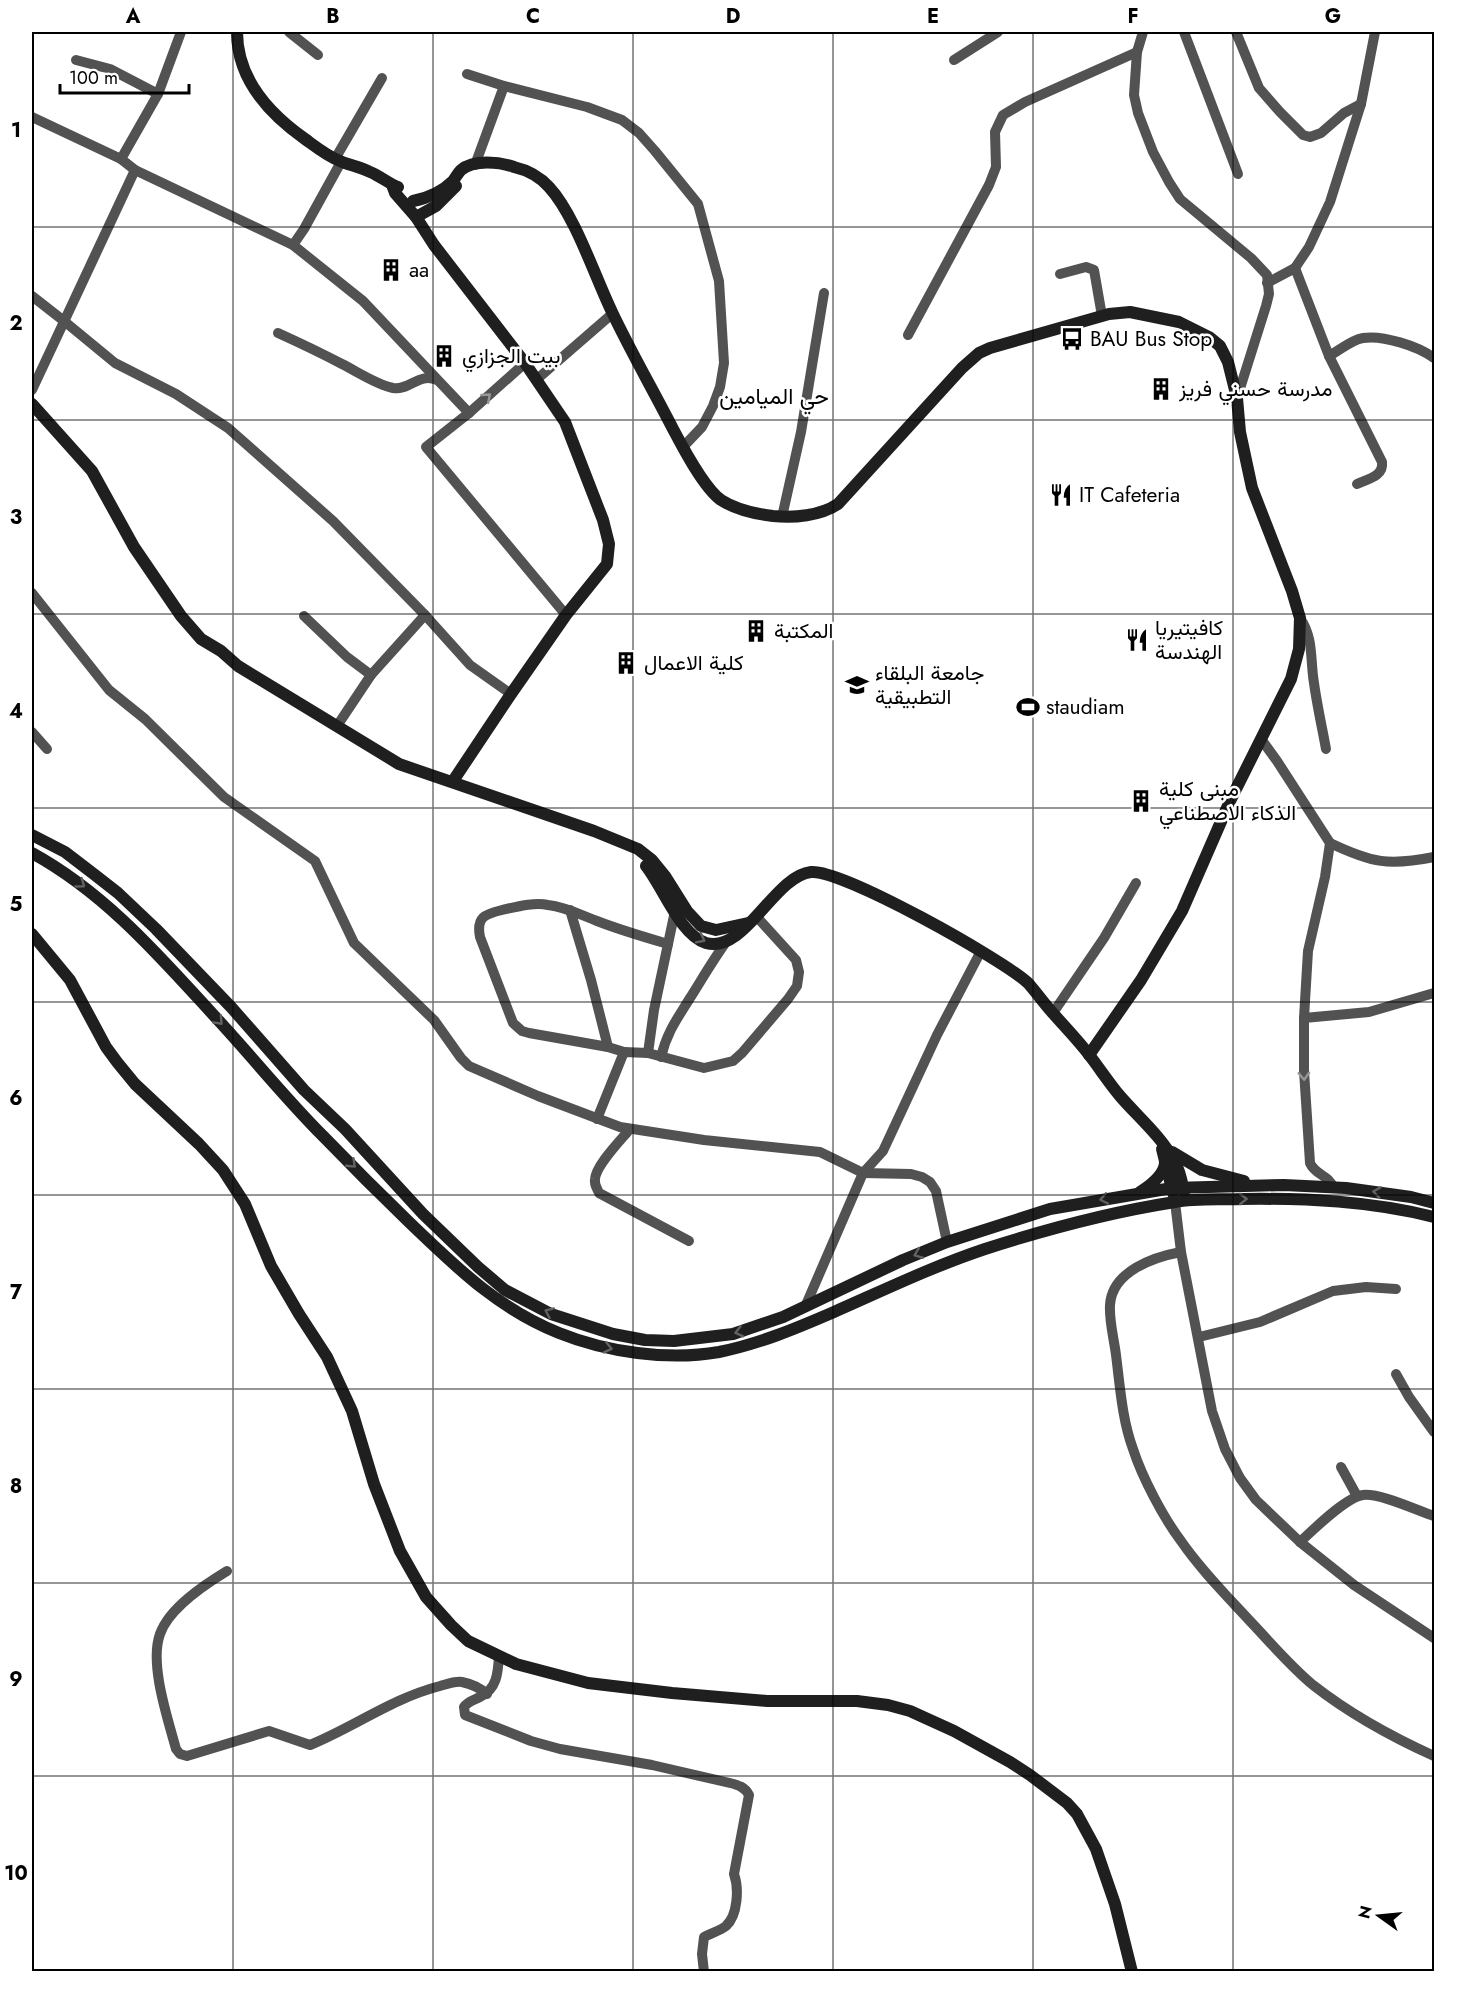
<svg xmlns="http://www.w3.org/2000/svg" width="1466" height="2003" font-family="Jost,Vazirmatn,sans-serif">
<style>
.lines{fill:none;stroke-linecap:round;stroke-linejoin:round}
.street{stroke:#525252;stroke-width:10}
.secondary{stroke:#1f1f1f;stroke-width:12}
.oneway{stroke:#979797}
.oneway2{stroke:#626262}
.grid{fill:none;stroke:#000;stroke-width:1.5;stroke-opacity:0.55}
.labels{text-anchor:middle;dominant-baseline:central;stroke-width:5;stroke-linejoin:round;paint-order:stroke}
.poi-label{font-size:21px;fill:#000;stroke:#fff;text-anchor:start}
.neighbourhood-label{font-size:22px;fill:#000;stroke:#fff}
.neatline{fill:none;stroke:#000;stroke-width:2}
.grid-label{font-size:20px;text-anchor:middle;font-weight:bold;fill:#000}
</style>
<rect width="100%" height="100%" fill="#fff"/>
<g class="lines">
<g class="street">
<polyline points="289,32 318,55"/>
<polyline points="1143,32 1137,52 1134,95 1138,113 1153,152 1169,182 1180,199 1251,258 1267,275 1269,294 1266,306 1237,398"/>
<polyline points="1184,32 1238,174"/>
<polyline points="1236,32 1259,88 1280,112 1303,135 1310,137 1321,133 1344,113 1361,104"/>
<polyline points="76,60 110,69 158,94"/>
<polyline points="954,60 998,32"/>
<polyline points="467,74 504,86 587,107 622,120 639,133 655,151 698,204 719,281 724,363 720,387 713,406 702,427 683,447"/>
<polyline points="32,117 121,159 135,170 293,245 363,301 469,413"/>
<polyline points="121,159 158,94 181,32"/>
<polyline points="335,159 382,78"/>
<polyline points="475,165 504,86"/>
<polyline points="293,245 304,229 341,162"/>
<polyline points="1295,268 1309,247 1330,202 1361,104 1375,32"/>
<polyline points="1060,274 1086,267 1094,270 1102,316"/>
<path d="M1267,283l28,-15 34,88c11,-6 22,-16 34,-18 20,-3 55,8 71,20"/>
<polyline points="32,296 64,321 115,363 176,394 228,428 333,521 425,615 470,665 511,694"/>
<path d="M278,333c22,10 43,20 64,31 16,8 33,20 51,24 16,3 26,-16 44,-8"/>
<polyline points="908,335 989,185 996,167 995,132 1003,115 1025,102 1137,52"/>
<path d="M1329,356l53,106c2,14 -14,17 -25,22"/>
<polyline points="525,363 469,413 426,447 566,615"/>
<polyline points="536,380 612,314"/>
<polyline points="32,390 135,170"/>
<polyline points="782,517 801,432 824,293"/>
<polyline points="32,593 109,690 145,719 224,797 315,861 354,943 434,1020 461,1058 469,1066 538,1096 620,1127 704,1140 820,1152 863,1173 911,1174 922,1177 930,1182 936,1191 947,1242"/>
<polyline points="304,616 347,657 371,675"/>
<path d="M1300,618c14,20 10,42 14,65 3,22 8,44 12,66"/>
<polyline points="337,726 371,675 425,615"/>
<polyline points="32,732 47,749"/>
<path d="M1261,739l16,22 53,82 -5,34 -17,74 -4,67v53l6,92c5,12 19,12 23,24"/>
<path d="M1330,843c42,20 59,23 104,14"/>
<polyline points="570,910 591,980 608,1047"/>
<polyline points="1053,1013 1104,938 1136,883"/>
<polyline points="1304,1018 1369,1012 1434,993"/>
<path d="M624,1052l-16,-5 -79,-14 -7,-2 -9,-8 -33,-86c-4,-20 5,-23 22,-27 14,-3 32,-8 46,-5 18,2 33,10 49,16 23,9 47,16 71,23"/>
<polyline points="648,1053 654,1010 675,911"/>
<path d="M661,1057c6,-25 16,-38 29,-59 12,-19 23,-38 36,-56"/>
<polyline points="597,1119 624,1052 648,1053 704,1068 733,1061 742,1053 788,999 797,986 799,972 796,960 756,916"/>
<path d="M629,1130c-9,11 -33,35 -34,49 -1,6 2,9 4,14l90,48"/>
<polyline points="1175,1202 1181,1252 1212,1411 1225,1449 1240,1478 1256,1500 1300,1542 1354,1585 1434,1638"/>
<path d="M1181,1252c-27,5 -69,19 -71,53 -1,16 4,34 6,50 4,31 6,64 17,94 9,28 30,68 48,92 20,29 45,54 68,79 21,22 41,46 64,65 37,29 79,52 121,71"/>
<polyline points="805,1307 863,1173 883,1151 937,1035 981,951"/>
<polyline points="1199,1337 1260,1322 1333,1291 1366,1287 1396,1289"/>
<polyline points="1396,1374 1409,1397 1434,1432"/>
<polyline points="1341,1467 1357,1496"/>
<path d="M1300,1542c13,-12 46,-45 63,-47 17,-2 53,15 71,21"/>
<path d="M227,1571c-23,14 -58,37 -67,63 -11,30 8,85 16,115l4,5 7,2 82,-25 41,14c44,-18 83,-47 130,-59 7,-2 15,-5 22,-4 10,2 18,6 25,12"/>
<path d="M499,1656c-1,17 -2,33 -19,41 -6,3 -12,4 -16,10l1,8 66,26 29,8 92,16 78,18c8,2 15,4 19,12l-15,79c5,14 4,41 -8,52 -6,5 -15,7 -22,11l-2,17 2,18"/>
</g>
<g class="secondary">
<path d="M237,32c0,47 31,81 68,107 11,8 22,17 35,22 9,4 20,6 30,11 10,4 18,11 28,15"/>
<polyline points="392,185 395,193 416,217 434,245 525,363 565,422 603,520 609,544 607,564 566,615 511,694 453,781"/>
<path d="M413,201c15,-3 29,-9 40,-20 3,-4 5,-8 8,-11 13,-11 39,-8 53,-3 13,3 26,10 35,20 26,28 46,90 63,125 19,40 41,78 61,117 10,19 31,59 48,71 14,9 35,14 52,16 21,2 47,0 65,-12l124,-136 17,-15 11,-5 119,-34 21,-2 49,10 30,15 11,9 8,16 9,36 3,34 12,56 40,103 8,27 -1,31 -8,30 -61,122 -48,110 -41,69 -52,75"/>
<polyline points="416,217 436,206 456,186"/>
<polyline points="32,404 92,471 134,547 181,616 201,639 221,651 238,666 399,764 594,831 638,849 652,860 665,876 687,911 701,926 716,930 748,923"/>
<polyline points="32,835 65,852 95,875 118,893 156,929 231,1007 304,1090 345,1129 423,1214 478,1267 505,1290 551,1314 613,1334 645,1340 674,1341 733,1334 783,1317 903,1260 947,1242 1050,1209 1172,1188 1284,1185 1346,1188 1411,1197 1434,1203"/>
<path d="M32,853c75,41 130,106 187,168 35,38 67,78 104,115 28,29 57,58 86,86 47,45 88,86 150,111 47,19 109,28 160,19 40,-8 78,-24 115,-40 50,-22 100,-46 151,-63 62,-20 126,-37 190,-47 21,-4 44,-2 65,-3 66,-1 131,2 194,18"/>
<path d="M646,866c17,21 34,69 60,77 39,11 68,-67 105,-71 31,-3 191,87 217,111 8,9 15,19 23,28 13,15 27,29 39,45 10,13 19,27 30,40 18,21 42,41 55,66 5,9 7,20 9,30"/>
<polyline points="32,934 70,980 106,1047 117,1062 135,1084 199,1144 223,1170 245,1204 271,1266 299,1314 327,1357 352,1411 374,1484 400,1551 426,1597 451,1625 468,1641 516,1664 588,1683 672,1693 767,1701 857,1701 888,1705 910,1711 954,1731 1010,1762 1030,1775 1067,1803 1077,1814 1096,1849 1115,1904 1132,1972"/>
<polyline points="1162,1149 1173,1193"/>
<polyline points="1172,1152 1202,1170 1244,1181"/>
<path d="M1140,1192c11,-7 26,-18 25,-32"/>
</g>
</g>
<defs><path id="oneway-chevron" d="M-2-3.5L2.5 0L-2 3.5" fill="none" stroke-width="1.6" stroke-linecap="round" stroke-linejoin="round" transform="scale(1.5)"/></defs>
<g class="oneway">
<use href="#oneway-chevron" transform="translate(487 397) rotate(-41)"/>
<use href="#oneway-chevron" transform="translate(1304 1076) rotate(88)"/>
</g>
<g class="oneway2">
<use href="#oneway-chevron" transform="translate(81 884) rotate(36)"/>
<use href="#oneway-chevron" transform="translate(701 939) rotate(27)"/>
<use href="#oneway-chevron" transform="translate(219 1021) rotate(47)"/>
<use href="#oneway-chevron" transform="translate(352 1164) rotate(44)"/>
<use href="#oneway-chevron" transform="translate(1377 1192) rotate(-172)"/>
<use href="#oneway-chevron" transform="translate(1104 1199) rotate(169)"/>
<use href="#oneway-chevron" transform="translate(1243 1199) rotate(-1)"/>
<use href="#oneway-chevron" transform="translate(918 1254) rotate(158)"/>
<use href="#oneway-chevron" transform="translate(549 1312) rotate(-156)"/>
<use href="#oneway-chevron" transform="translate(739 1332) rotate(165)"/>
<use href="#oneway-chevron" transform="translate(608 1348) rotate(13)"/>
</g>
<path class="grid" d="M233,32v1940M433,32v1940M633,32v1940M833,32v1940M1033,32v1940M1233,32v1940M32,227h1402M32,420h1402M32,614h1402M32,808h1402M32,1002h1402M32,1195h1402M32,1389h1402M32,1583h1402M32,1776h1402"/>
<defs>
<g id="building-bare" transform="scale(1.8)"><path d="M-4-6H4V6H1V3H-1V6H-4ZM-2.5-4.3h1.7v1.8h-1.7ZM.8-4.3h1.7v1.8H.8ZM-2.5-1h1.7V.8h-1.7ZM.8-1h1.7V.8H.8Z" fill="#000" stroke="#fff" stroke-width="2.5" paint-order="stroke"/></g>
<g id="bus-bare" transform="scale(1.8)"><path d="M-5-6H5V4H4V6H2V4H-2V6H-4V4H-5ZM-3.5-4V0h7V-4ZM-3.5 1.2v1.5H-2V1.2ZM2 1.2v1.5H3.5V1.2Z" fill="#000" stroke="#fff" stroke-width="2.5" paint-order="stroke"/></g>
<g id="restaurant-bare" transform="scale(1.8)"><path d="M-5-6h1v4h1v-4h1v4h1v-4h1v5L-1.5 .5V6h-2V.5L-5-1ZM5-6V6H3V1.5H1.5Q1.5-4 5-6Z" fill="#000" stroke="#fff" stroke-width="2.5" paint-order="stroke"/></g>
<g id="university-bare" transform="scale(1.8)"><path d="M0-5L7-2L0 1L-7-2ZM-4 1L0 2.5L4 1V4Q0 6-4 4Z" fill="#000" stroke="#fff" stroke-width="2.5" paint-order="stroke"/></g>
<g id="stadium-bare" transform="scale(1.8)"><path d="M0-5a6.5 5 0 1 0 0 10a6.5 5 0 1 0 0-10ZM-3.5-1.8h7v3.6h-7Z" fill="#000" stroke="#fff" stroke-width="2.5" paint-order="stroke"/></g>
</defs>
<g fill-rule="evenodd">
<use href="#building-bare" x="391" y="270"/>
<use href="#bus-bare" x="1072" y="339"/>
<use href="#building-bare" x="444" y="356"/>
<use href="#building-bare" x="1161" y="389"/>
<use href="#restaurant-bare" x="1061" y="495"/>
<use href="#building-bare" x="756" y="631"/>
<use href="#restaurant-bare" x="1137" y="640"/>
<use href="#building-bare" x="626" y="663"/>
<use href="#university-bare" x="857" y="685"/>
<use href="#stadium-bare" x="1028" y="707"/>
<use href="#building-bare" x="1141" y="801"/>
</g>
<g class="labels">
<g class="poi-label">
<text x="409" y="270">aa</text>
<text x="1090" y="339">BAU Bus Stop</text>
<text x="462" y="356">بيت الجزازي</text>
<text x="1179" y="389">مدرسة حسني فريز</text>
<text x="1079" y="495">IT Cafeteria</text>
<text x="1155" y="628">كافيتيريا<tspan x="1155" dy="24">الهندسة</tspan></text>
<text x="774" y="631">المكتبة</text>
<text x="644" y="663">كلية الاعمال</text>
<text x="875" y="673">جامعة البلقاء<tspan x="875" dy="24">التطبيقية</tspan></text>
<text x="1046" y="707">staudiam</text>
<text x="1159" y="789">مبنى كلية<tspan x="1159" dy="24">الذكاء الاصطناعي</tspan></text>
</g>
<g class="neighbourhood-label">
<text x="774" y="396">حي الميامين</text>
</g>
</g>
<rect width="1466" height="2003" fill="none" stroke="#ffffff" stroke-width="66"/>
<g transform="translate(1379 1916) rotate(285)" stroke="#ffffff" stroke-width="4.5" paint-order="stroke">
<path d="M0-4.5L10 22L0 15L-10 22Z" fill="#000000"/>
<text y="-9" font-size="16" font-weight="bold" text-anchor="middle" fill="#000000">N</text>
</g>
<path d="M60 84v9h129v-9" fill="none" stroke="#000000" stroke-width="3"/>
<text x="69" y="84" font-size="18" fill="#000000" stroke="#ffffff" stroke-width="4.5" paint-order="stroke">100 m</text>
<rect x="33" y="33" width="1400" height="1937" class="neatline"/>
<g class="grid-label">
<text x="133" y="23">A</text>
<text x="333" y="23">B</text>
<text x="533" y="23">C</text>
<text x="733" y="23">D</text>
<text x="933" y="23">E</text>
<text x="1133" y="23">F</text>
<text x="1333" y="23">G</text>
<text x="16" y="137">1</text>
<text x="16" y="330">2</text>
<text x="16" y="524">3</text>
<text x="16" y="718">4</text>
<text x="16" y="911">5</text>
<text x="16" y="1105">6</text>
<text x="16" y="1299">7</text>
<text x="16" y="1493">8</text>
<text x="16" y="1686">9</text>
<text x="16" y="1880">10</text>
</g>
</svg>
